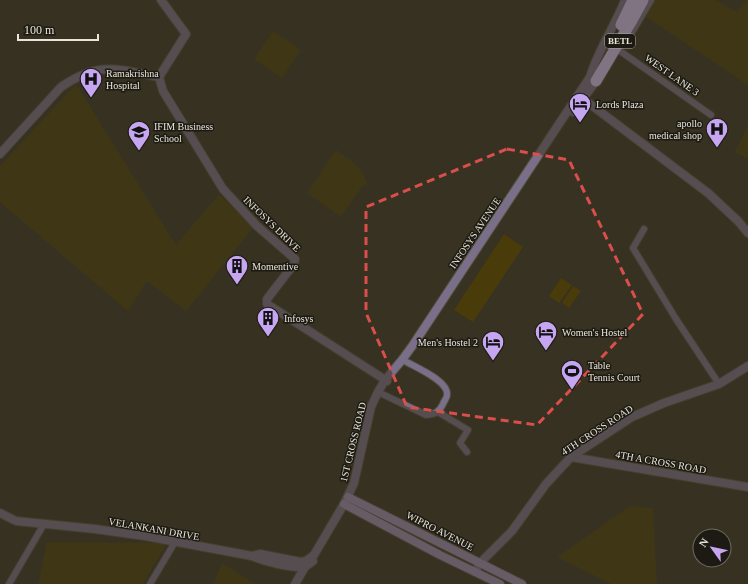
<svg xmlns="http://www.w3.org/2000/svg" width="748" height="584" font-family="Georgia,serif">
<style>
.green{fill:#493c0a}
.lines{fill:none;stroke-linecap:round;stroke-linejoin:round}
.minor-casing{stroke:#534f3f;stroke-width:8}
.tertiary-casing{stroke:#534f3f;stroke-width:10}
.secondary-casing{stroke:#534f3f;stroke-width:10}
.motorway-casing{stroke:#534f3f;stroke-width:13}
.minor{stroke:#7a6f89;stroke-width:6}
.tertiary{stroke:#7a6f89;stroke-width:8}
.secondary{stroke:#a290ba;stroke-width:8}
.motorway{stroke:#dac5f8;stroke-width:11}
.marked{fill:none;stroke:#da4e4c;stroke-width:3;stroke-dasharray:8 5;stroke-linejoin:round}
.labels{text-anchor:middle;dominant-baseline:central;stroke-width:3;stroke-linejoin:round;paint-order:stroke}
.shield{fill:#1c1a12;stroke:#aba89e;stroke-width:1}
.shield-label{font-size:9px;font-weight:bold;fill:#e8e5da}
.poi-label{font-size:10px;fill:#e8e5da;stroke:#1c1a12;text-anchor:start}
.street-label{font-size:10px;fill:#e8e5da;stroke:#1c1a12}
</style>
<rect width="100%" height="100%" fill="#373221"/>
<g class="green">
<polygon points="655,0 716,0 737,12 746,0 748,0 748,85 646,17"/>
<polygon points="273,31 301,50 282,78 254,59"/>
<polygon points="76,84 176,245 219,194 253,228 186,311 147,281 128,311 0,202 0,166"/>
<polygon points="748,125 748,159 735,152"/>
<path d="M336,150c13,9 28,18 31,35h-4l-22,32 -34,-24z"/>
<polygon points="504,234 523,247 473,322 454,310"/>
<polygon points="561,278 572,285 559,303 549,296"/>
<polygon points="573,286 581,291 569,308 562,303"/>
<polygon points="630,506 653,508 657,584 611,584 557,557"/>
<polygon points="47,542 167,543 143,584 38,584"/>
<polygon points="222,563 255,584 213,584"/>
</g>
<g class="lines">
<g class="minor-casing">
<g id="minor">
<polyline points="620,51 711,115"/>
<polyline points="644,229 633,248 676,319 719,384"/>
<path d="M378,392l48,23c10,-1 13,-3 17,-11 1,-3 4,-6 4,-9 2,-14 -32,-28 -42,-34"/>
<polyline points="438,412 468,430 460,443 467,452"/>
<polyline points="9,584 44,524"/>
<polyline points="150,584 175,542"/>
</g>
</g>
<g class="tertiary-casing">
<g id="tertiary">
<polyline points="631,32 650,0"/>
<polyline points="159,77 163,91 223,189 257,226 295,259 294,264 267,299 267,304 387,381"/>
<polyline points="159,77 186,34 161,0"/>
<polyline points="578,95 708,193 738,221 748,233"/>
<polyline points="573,112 599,77"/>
<path d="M0,154l61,-67c38,-26 55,-18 98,-10"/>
<polyline points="571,457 748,487"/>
<path d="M0,513l16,8 79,8 50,7 107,20c10,5 40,12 51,11"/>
<path d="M252,556l8,-2 41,8 5,-1 8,-6 30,-51 10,-21 17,-76 7,-15 7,-12 17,-20 11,-15 177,-268c8,-27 25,-51 35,-77"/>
<polyline points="475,572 480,563 512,531 546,484 571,457 632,417 664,403 719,384 748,366"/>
<polyline points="295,584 305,567 313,561"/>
</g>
</g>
<g class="secondary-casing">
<g id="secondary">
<polyline points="348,497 522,584"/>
<polyline points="344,504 440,555 500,584"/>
</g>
</g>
<g class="motorway-casing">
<g id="motorway">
<polyline points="621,25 633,0"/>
<polyline points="596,81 631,22 643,0"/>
</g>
</g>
<use href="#minor" class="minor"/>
<use href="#tertiary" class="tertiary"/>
<use href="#secondary" class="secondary"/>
<use href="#motorway" class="motorway"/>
</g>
<path d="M0 0H748V584H0ZM507,149l62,11 74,154 -106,111 -130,-18 -41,-94v-106z" fill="#373221" fill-opacity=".55" fill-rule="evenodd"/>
<path class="marked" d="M507,149l62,11 74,154 -106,111 -130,-18 -41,-94v-106z"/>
<defs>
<g id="hospital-pin" transform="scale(1.15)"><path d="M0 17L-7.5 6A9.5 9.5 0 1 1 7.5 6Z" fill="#c6a6f0" stroke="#1c1a12"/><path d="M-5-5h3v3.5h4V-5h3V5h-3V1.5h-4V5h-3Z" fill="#111"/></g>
<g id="hotel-pin" transform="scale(1.15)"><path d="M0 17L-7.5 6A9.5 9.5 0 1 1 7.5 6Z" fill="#c6a6f0" stroke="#1c1a12"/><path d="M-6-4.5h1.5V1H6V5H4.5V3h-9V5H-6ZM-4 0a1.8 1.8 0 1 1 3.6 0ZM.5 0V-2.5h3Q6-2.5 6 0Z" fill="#111"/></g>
<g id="university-pin" transform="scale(1.15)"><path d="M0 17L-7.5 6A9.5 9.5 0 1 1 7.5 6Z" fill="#c6a6f0" stroke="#1c1a12"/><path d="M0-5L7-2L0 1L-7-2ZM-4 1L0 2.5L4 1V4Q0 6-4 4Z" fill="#111"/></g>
<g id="building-pin" transform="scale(1.15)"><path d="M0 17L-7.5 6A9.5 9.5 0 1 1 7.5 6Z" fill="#c6a6f0" stroke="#1c1a12"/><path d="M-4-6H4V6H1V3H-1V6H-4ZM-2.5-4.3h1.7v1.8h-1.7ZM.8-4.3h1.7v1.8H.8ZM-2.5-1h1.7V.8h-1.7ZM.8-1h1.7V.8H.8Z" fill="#111"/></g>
<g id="stadium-pin" transform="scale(1.15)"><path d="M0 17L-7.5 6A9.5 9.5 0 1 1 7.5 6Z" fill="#c6a6f0" stroke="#1c1a12"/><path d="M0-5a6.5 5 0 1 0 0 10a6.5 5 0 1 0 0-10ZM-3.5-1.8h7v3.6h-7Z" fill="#111"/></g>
</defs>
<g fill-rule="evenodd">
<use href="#hospital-pin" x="91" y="79"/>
<use href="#hotel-pin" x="580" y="104"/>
<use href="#hospital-pin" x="717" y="129"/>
<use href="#university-pin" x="139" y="132"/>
<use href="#building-pin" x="237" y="266"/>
<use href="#building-pin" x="268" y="318"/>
<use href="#hotel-pin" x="546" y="332"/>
<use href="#hotel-pin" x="493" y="342"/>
<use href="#stadium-pin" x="572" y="371"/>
</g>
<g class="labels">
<rect class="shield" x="605" y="34" width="30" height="14" rx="3"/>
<g class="shield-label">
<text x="620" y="41">BETL</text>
</g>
<g class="poi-label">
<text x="106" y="73">Ramakrishna<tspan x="106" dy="12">Hospital</tspan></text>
<text x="596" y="104">Lords Plaza</text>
<text x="702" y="123" text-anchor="end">apollo<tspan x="702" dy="12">medical shop</tspan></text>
<text x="154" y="126">IFIM Business<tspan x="154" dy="12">School</tspan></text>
<text x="252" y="266">Momentive</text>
<text x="284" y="318">Infosys</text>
<text x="562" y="332">Women's Hostel</text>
<text x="478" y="342" text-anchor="end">Men's Hostel 2</text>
<text x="588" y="365">Table<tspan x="588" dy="12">Tennis Court</tspan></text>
</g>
<g class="street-label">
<text transform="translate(672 75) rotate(35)">WEST LANE 3</text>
<text transform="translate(272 224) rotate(44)">INFOSYS DRIVE</text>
<text transform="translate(475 233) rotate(-56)">INFOSYS AVENUE</text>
<text transform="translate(597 430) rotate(-33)">4TH CROSS ROAD</text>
<text transform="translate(353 442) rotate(-76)">1ST CROSS ROAD</text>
<text transform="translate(661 462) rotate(10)">4TH A CROSS ROAD</text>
<text transform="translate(154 529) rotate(10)">VELANKANI DRIVE</text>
<text transform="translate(440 531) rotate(27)">WIPRO AVENUE</text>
</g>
</g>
<g transform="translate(712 548) rotate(303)"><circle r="19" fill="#1c1a12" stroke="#6e6b62"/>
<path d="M0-3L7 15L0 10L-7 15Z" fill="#c6a6f0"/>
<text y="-6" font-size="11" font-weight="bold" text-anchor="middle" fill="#e8e5da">N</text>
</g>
<path d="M18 34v6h80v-6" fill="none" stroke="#e8e5da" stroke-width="2"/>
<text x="24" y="34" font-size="12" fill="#e8e5da" stroke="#1c1a12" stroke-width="3" paint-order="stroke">100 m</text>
</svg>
